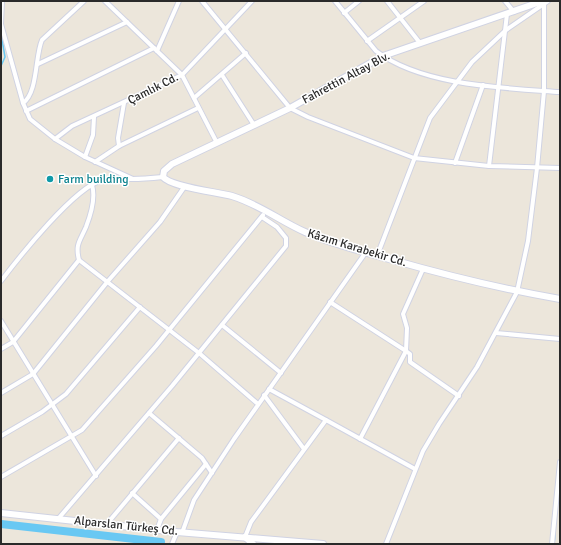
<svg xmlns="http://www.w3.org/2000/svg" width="561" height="545" font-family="Signika,sans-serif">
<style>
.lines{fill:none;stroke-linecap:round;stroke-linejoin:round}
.stream{stroke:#69c8f3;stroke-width:1.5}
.river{stroke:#69c8f3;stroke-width:8}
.street-casing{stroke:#d0d3e3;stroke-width:6}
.secondary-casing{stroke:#d0d3e3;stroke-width:8}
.street{stroke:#fff;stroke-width:4}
.secondary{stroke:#fff;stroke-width:6}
.culture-dot{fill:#0f9aa8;stroke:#fff;stroke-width:1.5}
.labels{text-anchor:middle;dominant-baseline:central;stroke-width:3;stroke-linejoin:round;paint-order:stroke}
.street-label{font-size:12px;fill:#2a2a2a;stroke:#fff}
.culture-label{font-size:12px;fill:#0d838f;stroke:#fff;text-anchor:start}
</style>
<rect width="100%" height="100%" fill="#ece6db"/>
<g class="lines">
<g class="stream">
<polyline points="1,66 5,57 1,34"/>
<polyline points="554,544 555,534"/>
</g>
<polyline class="river" points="1,524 161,542"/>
<g class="street-casing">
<g id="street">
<polyline points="2,1 1,24 23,103 30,119 55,139 85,157 133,179"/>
<polyline points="105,1 182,75 217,143"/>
<polyline points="202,1 290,108 308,117 414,158 489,166 560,168"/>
<path d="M335,1l41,50c46,35 128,37 184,41"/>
<polyline points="387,1 420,43"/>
<polyline points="505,1 514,12"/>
<polyline points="344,13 359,1"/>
<polyline points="367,41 424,1"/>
<polyline points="157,51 179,1"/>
<polyline points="38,64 127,22"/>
<polyline points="222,75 254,125"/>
<polyline points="194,98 246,53"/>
<path d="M23,103c15,-10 12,-48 19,-63l42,-39"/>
<polyline points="26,111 154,48"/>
<polyline points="55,139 72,126 182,75 252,1"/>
<polyline points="119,146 118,138 124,103"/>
<polyline points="85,157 93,135 94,117"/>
<polyline points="95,162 119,146 198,108"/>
<polyline points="455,163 483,85"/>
<polyline points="489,166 507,14"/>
<path d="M92,185c4,13 -1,29 -6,42 -6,14 -11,17 -7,33l120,93 59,51"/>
<polyline points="377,256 430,118 472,62 506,30 548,1"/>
<path d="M1,281c19,-25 73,-93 101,-101 10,-3 20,-1 30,-1 10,0 21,-1 31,-2"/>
<polyline points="330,302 406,351 410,354 410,362 459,396"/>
<polyline points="1,321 96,476"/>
<polyline points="222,325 281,373"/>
<polyline points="496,333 560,339"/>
<polyline points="1,349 13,342 79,260"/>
<polyline points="269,389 326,420"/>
<polyline points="1,393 33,374 108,281 160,222 185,186"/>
<polyline points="264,395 304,449"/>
<polyline points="149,413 202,458 212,473"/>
<polyline points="1,436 42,412 66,394 140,307"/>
<polyline points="360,439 406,351 407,328 403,314 423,269"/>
<polyline points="1,477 82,430 156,346 263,215"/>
<polyline points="132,493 161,519"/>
<polyline points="58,519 172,386 286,246 286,238 277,227 262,217"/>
<polyline points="106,525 179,438"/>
<polyline points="157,530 161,519 206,464"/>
<polyline points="182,533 194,500 234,439 366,252"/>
<polyline points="245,537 251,522 326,420 415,469"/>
<polyline points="172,544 177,532"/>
<polyline points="386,544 423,451 439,424 477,367 517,292 528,241 537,168 544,91 544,5"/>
<polyline points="552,544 560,462"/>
</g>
</g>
<g class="secondary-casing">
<g id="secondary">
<path d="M543,1l-160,55 -93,52 -118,56 -8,7 -1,6c8,10 54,15 69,19 27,8 48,25 73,36 27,12 56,19 84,27 56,16 113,30 171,40"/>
<polyline points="1,513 177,532 323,544"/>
<polyline points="245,537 253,544"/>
</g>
</g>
<use href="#street" class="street"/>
<use href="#secondary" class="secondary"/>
</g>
<circle class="culture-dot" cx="50" cy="179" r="4"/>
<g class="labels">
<g class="street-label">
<text transform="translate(346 78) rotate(-28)">Fahrettin Altay Blv.</text>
<text transform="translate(153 89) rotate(-27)">Çamlık Cd.</text>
<text transform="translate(357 248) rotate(17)">Kâzım Karabekir Cd.</text>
<text transform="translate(126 526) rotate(6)">Alparslan Türkeş Cd.</text>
</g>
<g class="culture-label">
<text x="58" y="179">Farm building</text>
</g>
</g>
<rect width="561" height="545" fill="none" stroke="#2a2a2a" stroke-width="4"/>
</svg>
